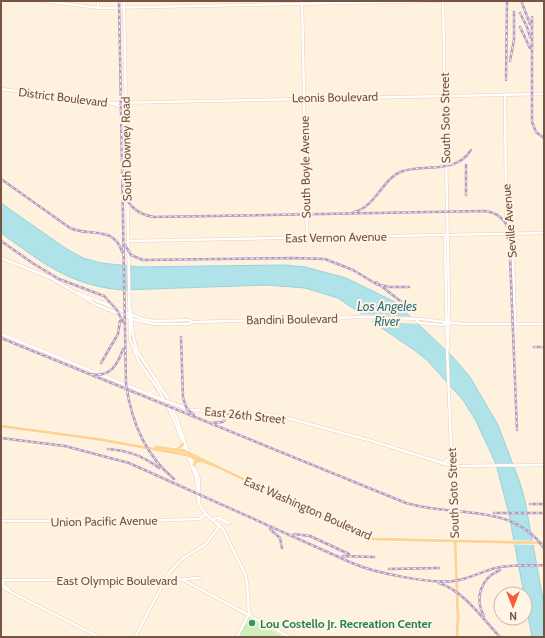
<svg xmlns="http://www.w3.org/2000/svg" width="545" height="638" font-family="Cabin,sans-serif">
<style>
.green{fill:#d0edbb}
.water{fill:#b0e2e9;stroke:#95d3dc}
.pier{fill:#fef1dd}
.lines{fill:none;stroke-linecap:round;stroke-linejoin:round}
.secondary-casing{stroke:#eaceb8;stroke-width:3.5}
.primary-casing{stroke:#fff;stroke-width:4}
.secondary{stroke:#fff;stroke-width:2.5}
.primary{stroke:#ffd493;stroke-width:3}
.rail-casing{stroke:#b29cc7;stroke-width:2.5}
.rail{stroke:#fff4e5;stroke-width:1;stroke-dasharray:3;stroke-linecap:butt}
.secondary-bridge-casing{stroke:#eaceb8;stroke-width:3.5;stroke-linecap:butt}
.secondary-bridge{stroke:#fff;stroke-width:2.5}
.leisure-dot{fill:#2e9e5b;stroke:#fff4e5;stroke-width:1.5}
.labels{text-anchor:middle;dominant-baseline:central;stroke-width:4;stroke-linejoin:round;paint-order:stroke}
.street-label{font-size:12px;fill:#765444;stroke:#fff4e5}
.leisure-label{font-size:12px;font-weight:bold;fill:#27864d;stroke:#fff4e5;text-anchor:start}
.water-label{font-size:13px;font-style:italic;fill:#36737e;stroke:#fff4e5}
</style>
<rect width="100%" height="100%" fill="#fef1dd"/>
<polygon class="green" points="249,618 284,637 239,637"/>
<path class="water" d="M1,203l64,45 18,10 18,5 39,4 144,-2 21,2 41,11 49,24 58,55 17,20 28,48 22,58 5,18 19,104v32h-12l-23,-123 -13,-50 -20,-43 -13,-21 -36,-40 -13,-10 -76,-52 -33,-10 -39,-3 -144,5c-53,-5 -79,-27 -121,-57z"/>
<polygon class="pier" points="359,314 413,317 420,324 368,321"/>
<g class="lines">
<g class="secondary-casing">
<g id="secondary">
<polyline points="44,1 99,8 439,1"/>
<polyline points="98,1 98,8"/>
<polyline points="124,1 130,339 139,362 159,390 173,417 196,477 198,500 201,508 206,514 223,529 245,574 247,582 249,614 237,637"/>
<polyline points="302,1 307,238"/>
<polyline points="443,1 449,304 448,349"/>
<polyline points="1,89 113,103 544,94"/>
<polyline points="505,94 506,217 512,231 515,324"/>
<polyline points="109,103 123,107 126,110"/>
<polyline points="447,235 445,238 447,348 455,541"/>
<polyline points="128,241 544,233"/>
<polyline points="1,258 49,277 97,305 135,320 155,324 189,324 192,322"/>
<polyline points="78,293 142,319 156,321 189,320 192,322 364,317 420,319 463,324 544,324"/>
<polyline points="129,297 133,335 137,351 167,397 177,419 188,452"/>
<polyline points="417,321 420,323 443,325 446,323"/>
<polyline points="1,334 163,400"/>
<polyline points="149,394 154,390"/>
<polyline points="172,403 190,410 276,415 372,441 452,466 544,465"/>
<polyline points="190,457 199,479 199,501"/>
<polyline points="443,464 451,457"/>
<polyline points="212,519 218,518 229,523"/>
<polyline points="1,521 131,521 200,519 206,514"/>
<polyline points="184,579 200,578"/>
<polyline points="1,580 181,579 290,637"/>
<polyline points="3,580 3,585 9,589"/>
<polyline points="1,587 99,637"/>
<polyline points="135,637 169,573 182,559 206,544 220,525"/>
</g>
</g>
<g class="primary-casing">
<g id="primary">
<polyline points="1,426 97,439 187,455 218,467 360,535 373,539 544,543"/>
<polyline points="156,447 185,451 218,467"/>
<polyline points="177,450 183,444"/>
<polyline points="194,465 196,461 200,461"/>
<polyline points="455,541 458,617 457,637"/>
</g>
</g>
<use href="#secondary" class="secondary"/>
<use href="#primary" class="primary"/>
<g class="rail-casing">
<g id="rail">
<path d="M119,1l7,383c5,36 19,71 48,95"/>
<polyline points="522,3 530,24"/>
<polyline points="520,13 527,27 530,37"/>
<polyline points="532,17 532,122 536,132 544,138"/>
<polyline points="520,27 530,48"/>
<polyline points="510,61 514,40 514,12"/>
<polyline points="506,80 507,2"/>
<path d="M1,179l69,49c19,9 44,-3 52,24"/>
<path d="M122,182c2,19 12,32 32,35l330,-6c13,1 23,9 25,22l8,197"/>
<polyline points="466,195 466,165"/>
<path d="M354,212c22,-5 29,-35 49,-41 24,-7 53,3 68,-21"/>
<polyline points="1,241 34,264 59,279 104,296 117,310 123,322"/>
<polyline points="125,245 131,255 143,260 294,258 325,259 353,270 378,285"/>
<polyline points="376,282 413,311"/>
<polyline points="381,285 389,287 409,287"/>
<polyline points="181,337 183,398 187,409 194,415"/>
<path d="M1,338l405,165c48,15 106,-1 138,45"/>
<polyline points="534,347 544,347"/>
<polyline points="101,363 118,334 120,321"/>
<path d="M92,374c18,4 26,-10 31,-25"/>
<polyline points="211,423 223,422 230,412"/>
<path d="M1,438l64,8 64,17 223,100c23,10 78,21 102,18 15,-2 27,-9 41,-13 16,-4 33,-2 49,-3"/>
<path d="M108,449c18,1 37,8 51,19"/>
<polyline points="530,504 544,504"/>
<polyline points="494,513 544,513"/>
<polyline points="270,529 280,538 282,548"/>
<polyline points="294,534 310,536 349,554"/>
<polyline points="343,556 374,557"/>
<polyline points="389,569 439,568"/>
<path d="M439,583c25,8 43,35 61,54"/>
<path d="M484,616c-10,-18 -3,-38 16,-46"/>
</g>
</g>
<use href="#rail" class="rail"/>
<g class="secondary-bridge-casing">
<polyline id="secondary-bridge" points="163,400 172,403"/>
</g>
<use href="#secondary-bridge" class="secondary-bridge"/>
</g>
<circle class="leisure-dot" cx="252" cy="623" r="4"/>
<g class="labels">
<g class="street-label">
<text transform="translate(63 97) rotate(7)">District Boulevard</text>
<text transform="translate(335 97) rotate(-1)">Leonis Boulevard</text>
<text transform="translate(445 118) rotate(-91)">South Soto Street</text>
<text transform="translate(126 149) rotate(-91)">South Downey Road</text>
<text transform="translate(305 167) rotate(-91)">South Boyle Avenue</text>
<text transform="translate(509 221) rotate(-95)">Seville Avenue</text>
<text transform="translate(336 237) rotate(-1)">East Vernon Avenue</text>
<text transform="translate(292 319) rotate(-1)">Bandini Boulevard</text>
<text transform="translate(245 415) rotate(6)">East 26th Street</text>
<text transform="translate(453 493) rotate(-92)">South Soto Street</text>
<text transform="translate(308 508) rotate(24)">East Washington Boulevard</text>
<text transform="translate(104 521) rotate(-1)">Union Pacific Avenue</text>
<text x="117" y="580">East Olympic Boulevard</text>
</g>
<g class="leisure-label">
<text x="260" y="623">Lou Costello Jr. Recreation Center</text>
</g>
<g class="water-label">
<text x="387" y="306">Los Angeles<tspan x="387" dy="15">River</tspan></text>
</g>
</g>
<rect width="545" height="638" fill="none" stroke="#765444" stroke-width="4"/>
<g transform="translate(513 606) rotate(180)"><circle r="19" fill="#fff4e5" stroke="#c8b4a5"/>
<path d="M0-3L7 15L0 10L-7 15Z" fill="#f55b35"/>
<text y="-6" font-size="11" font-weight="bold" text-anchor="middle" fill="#765444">N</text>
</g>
</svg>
